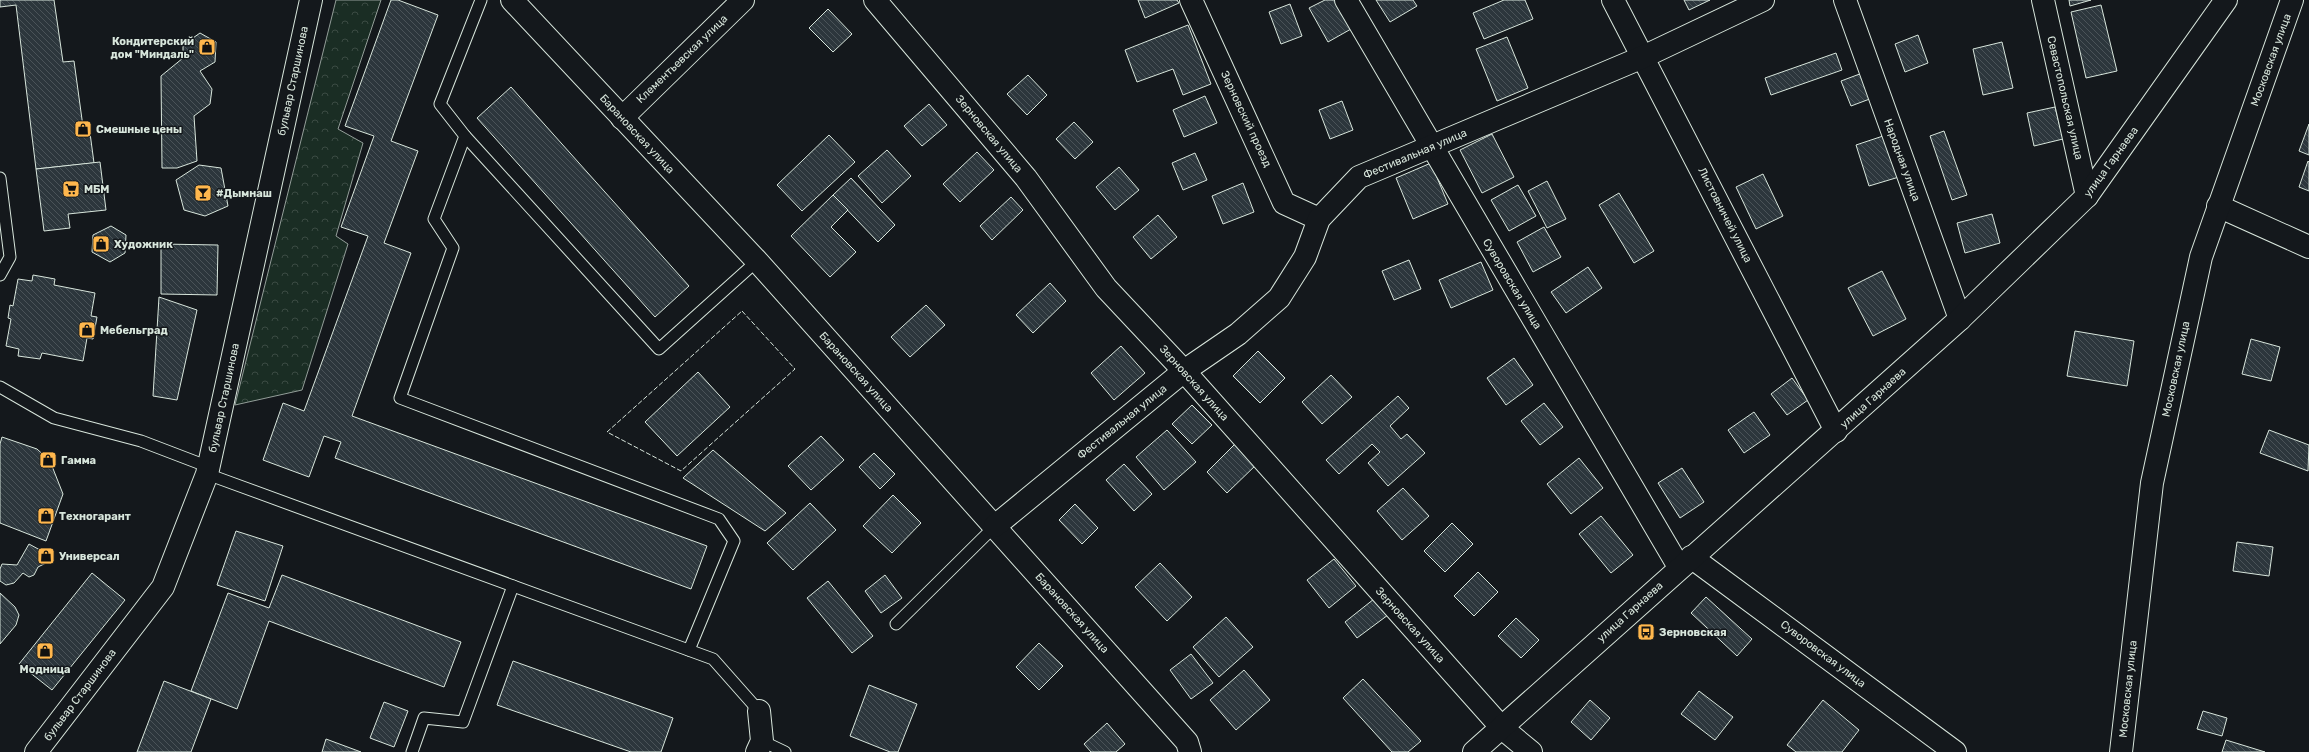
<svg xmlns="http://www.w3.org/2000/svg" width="2309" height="752" font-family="Rubik,sans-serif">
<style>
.forest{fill:url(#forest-crowns);stroke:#939e99}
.building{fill:url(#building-back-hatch);stroke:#d8e6dc}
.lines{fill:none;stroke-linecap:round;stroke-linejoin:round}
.service-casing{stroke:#d8e6dc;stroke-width:13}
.minor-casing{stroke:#d8e6dc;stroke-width:24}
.tertiary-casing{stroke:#d8e6dc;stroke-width:24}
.service{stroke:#14181c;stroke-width:11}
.minor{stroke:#14181c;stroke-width:22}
.tertiary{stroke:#14181c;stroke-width:22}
.fence{stroke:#d8e6dc;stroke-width:1;stroke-dasharray:5 2;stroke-linecap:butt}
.labels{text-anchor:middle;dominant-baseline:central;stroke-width:3;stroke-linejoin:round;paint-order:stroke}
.poi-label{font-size:11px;font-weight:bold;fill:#d8e6dc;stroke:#14181c;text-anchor:start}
.street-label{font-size:11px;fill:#d8e6dc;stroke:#14181c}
</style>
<defs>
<pattern id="forest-crowns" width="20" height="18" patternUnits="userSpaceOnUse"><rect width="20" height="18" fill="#1a2d24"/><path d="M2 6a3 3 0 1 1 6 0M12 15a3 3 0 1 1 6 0" fill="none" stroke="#3b4b43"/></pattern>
<pattern id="building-back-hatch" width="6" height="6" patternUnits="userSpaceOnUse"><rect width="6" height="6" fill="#2c363c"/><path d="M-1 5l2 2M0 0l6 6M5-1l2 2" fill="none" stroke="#4a5358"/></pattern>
</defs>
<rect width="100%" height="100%" fill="#14181c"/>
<polygon class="forest" points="336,0 381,0 338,129 363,143 336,236 348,244 302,390 235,405"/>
<g class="building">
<polygon points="0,0 54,0 63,62 74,61 84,134 90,133 94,163 36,169 16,5 0,7"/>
<polygon points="391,0 398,0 438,15 391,141 418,151 384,243 411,253 352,416 707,546 691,589 335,458 341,442 324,436 309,477 263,460 283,403 304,411 368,236 341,227 374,136 345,126"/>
<polygon points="1138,0 1177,0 1179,3 1145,18"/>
<polygon points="1325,0 1335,0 1351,29 1328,42 1309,8"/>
<polygon points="1376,0 1413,0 1417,6 1390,22"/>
<polygon points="1504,0 1525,0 1533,19 1484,39 1473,13"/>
<polygon points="1684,0 1710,0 1689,10"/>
<polygon points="2069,0 2091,0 2070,6"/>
<polygon points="1290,4 1302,36 1281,44 1269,12"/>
<polygon points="2101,5 2117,71 2086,78 2071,12"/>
<polygon points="828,9 852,34 833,52 809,28"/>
<polygon points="1188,25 1211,84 1183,95 1173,69 1137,82 1125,50"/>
<polygon points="200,33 216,42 215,62 200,71 212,89 210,104 194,116 197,161 177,168 162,168 161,76 183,58 183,45"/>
<polygon points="1918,35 1928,63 1905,72 1895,44"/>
<polygon points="1507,37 1528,88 1497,101 1476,49"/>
<polygon points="2002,42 2013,88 1983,95 1973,49"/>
<polygon points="1836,53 1842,70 1771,95 1765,78"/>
<polygon points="1865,72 1875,97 1851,106 1841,81"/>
<polygon points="1028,75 1047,95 1027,115 1007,94"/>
<polygon points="511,87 689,286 655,317 477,118"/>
<polygon points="1205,96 1217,123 1184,137 1173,110"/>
<polygon points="1342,101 1353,130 1330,139 1319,110"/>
<polygon points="929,104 947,125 922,146 904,126"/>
<polygon points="2055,107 2063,139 2034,146 2027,113"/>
<polygon points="1074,122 1093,142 1075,159 1056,139"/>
<polygon points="2309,124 2309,155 2299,151"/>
<polygon points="1944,131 1967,195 1952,200 1930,136"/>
<polygon points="1492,134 1514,177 1482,193 1460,150"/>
<polygon points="829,135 855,162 802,211 777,185"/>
<polygon points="1886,135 1899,177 1869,186 1856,145"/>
<polygon points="887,150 911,176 882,203 858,176"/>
<polygon points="977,152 994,170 960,202 943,184"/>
<polygon points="1195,153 1207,180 1183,190 1172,163"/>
<polygon points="2308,161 2309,162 2309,191 2299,187"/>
<polygon points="100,162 106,210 68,214 70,228 44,231 36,169"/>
<polygon points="1431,163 1448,204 1413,219 1396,178"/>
<polygon points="199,165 221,168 228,206 205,216 184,210 176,180"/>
<polygon points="1119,167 1139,190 1115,210 1096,187"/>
<polygon points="1763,174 1783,216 1756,229 1736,187"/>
<polygon points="851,178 895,225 878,242 833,195"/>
<polygon points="1547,181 1566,219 1547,228 1528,191"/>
<polygon points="1243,183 1254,212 1223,224 1212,196"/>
<polygon points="1518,185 1536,216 1509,231 1491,200"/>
<polygon points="1619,193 1654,251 1634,263 1599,205"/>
<polygon points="833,195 848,210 831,227 856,252 830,277 791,236"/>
<polygon points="1011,197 1023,210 992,240 980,226"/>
<polygon points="1992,214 2000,243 1965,253 1957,223"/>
<polygon points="1158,215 1177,237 1151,259 1133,237"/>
<polygon points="111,226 126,235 125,253 110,262 92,252 93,235"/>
<polygon points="1544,227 1561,257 1533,272 1517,242"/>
<polygon points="161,244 218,245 217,295 161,294"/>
<polygon points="1409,260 1421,289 1394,300 1382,271"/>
<polygon points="1481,262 1493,290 1451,308 1439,280"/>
<polygon points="1588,267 1602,288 1566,313 1551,292"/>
<polygon points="1882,271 1906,319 1873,336 1848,288"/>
<polygon points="33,275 55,279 54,285 95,293 91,316 97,317 93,339 87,338 83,361 42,353 40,359 18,356 19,349 6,346 11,319 8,318 10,305 13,306 18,279 32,281"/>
<polygon points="1050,283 1066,301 1033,333 1016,315"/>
<polygon points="159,297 197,310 177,400 153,396"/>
<polygon points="926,305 945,325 910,357 891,337"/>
<polygon points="2075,331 2134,341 2127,386 2067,376"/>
<polygon points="2251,339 2280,347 2271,381 2242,374"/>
<polygon points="1121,346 1145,373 1114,400 1091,373"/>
<polygon points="1258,351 1285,378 1260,403 1233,376"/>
<polygon points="1514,358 1533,385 1506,405 1487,378"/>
<polygon points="698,372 730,407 677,456 645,422"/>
<polygon points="1331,375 1352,397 1322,424 1302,402"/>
<polygon points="1792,378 1808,400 1787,415 1771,394"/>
<polygon points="1398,396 1409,408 1390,426 1401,439 1407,434 1425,453 1388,486 1368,463 1380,452 1372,444 1339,474 1326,460"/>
<polygon points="1544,403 1563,427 1540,445 1521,421"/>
<polygon points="1192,405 1212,425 1192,444 1172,424"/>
<polygon points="1754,412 1770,435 1744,453 1728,430"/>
<polygon points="1167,430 1196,462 1164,490 1136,457"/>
<polygon points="2269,430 2309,445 2308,471 2260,453"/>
<polygon points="821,436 844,460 811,490 788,466"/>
<polygon points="2,437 37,449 50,461 63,494 46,541 0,523 0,444"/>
<polygon points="1237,442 1258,463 1227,493 1207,472"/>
<polygon points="713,450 786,513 765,531 683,478"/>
<polygon points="874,453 895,474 880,489 859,467"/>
<polygon points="1579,458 1603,488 1571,514 1547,484"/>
<polygon points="1124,464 1152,494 1134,511 1106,480"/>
<polygon points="1682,468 1704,502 1680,518 1658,483"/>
<polygon points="1403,488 1429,516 1402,540 1377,511"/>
<polygon points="893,495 921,523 892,553 863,526"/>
<polygon points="810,503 836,530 793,570 767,543"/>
<polygon points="1075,504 1098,528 1082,544 1059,520"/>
<polygon points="1601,516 1633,555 1611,573 1579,534"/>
<polygon points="1452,523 1473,544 1445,572 1424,551"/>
<polygon points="236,531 283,546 265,601 217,585"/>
<polygon points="2237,542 2273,547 2269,576 2233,571"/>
<polygon points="29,544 51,556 48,562 38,567 34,575 29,577 23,573 14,583 6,585 0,581 0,569 2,564 17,565"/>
<polygon points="1334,559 1356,586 1329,608 1307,580"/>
<polygon points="1160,563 1192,597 1167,621 1135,587"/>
<polygon points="1478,572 1498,592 1474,616 1454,596"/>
<polygon points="92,573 125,600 52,690 19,664"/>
<polygon points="282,575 461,642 444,687 269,621 237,709 191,691 228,593 269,608"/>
<polygon points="885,575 902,598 881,613 865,591"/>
<polygon points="828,581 873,636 852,653 807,598"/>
<polygon points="0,593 15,607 19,615 16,625 0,644"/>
<polygon points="1379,595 1392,612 1357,638 1345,622"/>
<polygon points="1706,597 1752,639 1737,656 1691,613"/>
<polygon points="1226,617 1253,647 1219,677 1193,647"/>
<polygon points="1516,618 1539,640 1521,658 1498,636"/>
<polygon points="1039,643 1063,666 1039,690 1016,667"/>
<polygon points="1191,654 1213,683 1191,699 1170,670"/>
<polygon points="513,661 673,718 661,752 631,752 497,705"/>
<polygon points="1244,670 1270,700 1236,730 1210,700"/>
<polygon points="1363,679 1421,741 1408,752 1392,752 1343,698"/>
<polygon points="164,681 211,699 191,752 137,752"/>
<polygon points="869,685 917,704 898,752 890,752 850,736"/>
<polygon points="1699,691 1733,717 1715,740 1681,714"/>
<polygon points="1590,700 1610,718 1591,740 1571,722"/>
<polygon points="1823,700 1859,730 1842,752 1796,752 1787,745"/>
<polygon points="384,702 408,711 394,747 370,738"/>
<polygon points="2203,711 2227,718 2222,736 2197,729"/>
<polygon points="1107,723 1125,744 1116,752 1091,752 1084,744"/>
<polygon points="326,739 361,752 322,752"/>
<polygon points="2226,740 2265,752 2222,752"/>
</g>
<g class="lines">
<g class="service-casing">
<g id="service">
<polyline points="481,0 440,104 465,136 434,219 453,248 400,398 719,519 734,541 689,650"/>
<polyline points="465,136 659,349 757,261"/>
<polyline points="0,178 10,257 0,275"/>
<polyline points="0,387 54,418 141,441 209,467"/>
<polyline points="207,474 713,659 759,711"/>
<polyline points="896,624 995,526"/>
<polyline points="762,741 785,752"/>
<polyline points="412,752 424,718 463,722 513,586"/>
</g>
</g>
<g class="minor-casing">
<g id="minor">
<polyline points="512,0 757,261 1187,742 1190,752"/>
<polyline points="875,0 1026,178 1106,288 1184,371 1502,728 1531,752"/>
<polyline points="1191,0 1284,203 1319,219"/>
<polyline points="1346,0 1679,567"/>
<polyline points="1613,0 1836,431"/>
<polyline points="1845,0 1960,319"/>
<polyline points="2043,0 2087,196"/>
<polyline points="622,118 743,0"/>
<polyline points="2218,206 2309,247"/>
<polyline points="995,526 1184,371 1238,334 1279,298 1305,257 1319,219 1359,177 1643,57 1763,0"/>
<polyline points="1691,557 1955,752"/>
<polyline points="757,752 762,741 759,711"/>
<polyline points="2121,752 2152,483 2201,257 2292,0"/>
</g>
</g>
<g class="tertiary-casing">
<g id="tertiary">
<polyline points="36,752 163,587 207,474 311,0"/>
<polyline points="1474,752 1960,319 2087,196 2226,0"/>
</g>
</g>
<use href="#service" class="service"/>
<use href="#minor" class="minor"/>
<use href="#tertiary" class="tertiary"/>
<polygon class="fence" points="742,311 795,369 681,471 607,432"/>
</g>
<defs>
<g id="shop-square" transform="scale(0.9)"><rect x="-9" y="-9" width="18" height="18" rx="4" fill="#ffb74d" stroke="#14181c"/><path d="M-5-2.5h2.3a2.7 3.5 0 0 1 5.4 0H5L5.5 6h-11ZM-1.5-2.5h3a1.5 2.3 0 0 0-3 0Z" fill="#111"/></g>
<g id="supermarket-square" transform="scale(0.9)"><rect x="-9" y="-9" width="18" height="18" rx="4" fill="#ffb74d" stroke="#14181c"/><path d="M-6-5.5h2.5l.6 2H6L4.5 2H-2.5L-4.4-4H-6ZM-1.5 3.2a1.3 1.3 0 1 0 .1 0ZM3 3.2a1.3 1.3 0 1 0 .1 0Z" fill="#111"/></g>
<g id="bar-square" transform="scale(0.9)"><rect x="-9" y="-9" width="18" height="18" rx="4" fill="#ffb74d" stroke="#14181c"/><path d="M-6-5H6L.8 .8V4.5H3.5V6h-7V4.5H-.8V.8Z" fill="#111"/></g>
<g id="bus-square" transform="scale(0.9)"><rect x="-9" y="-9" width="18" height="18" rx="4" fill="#ffb74d" stroke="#14181c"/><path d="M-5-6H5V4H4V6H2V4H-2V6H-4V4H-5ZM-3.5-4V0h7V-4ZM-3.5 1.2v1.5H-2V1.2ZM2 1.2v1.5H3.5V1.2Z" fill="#111"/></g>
</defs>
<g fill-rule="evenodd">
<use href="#shop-square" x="207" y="47"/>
<use href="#shop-square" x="83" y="129"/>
<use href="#supermarket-square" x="71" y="189"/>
<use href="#bar-square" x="203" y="193"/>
<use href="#shop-square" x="101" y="244"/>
<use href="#shop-square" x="87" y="330"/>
<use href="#shop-square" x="48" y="460"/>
<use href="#shop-square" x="46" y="516"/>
<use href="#shop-square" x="46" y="556"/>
<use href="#bus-square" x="1646" y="632"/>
<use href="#shop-square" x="45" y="651"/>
</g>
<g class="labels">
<g class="poi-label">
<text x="194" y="41" text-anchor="end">Кондитерский<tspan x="194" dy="13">дом "Миндаль"</tspan></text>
<text x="96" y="129">Смешные цены</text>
<text x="84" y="189">МБМ</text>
<text x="216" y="193">#Дымнаш</text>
<text x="114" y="244">Художник</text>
<text x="100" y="330">Мебельград</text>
<text x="61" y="460">Гамма</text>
<text x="59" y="516">Техногарант</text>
<text x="59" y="556">Универсал</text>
<text x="1659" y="632">Зерновская</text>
<text x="45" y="669" text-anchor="middle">Модница</text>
</g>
<g class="street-label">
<text transform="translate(682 59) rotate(-44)">Клементьевская улица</text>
<text transform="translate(2271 60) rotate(-70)">Московская улица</text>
<text transform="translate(293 81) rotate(-78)">бульвар Старшинова</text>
<text transform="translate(2065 98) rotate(77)">Севастопольская улица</text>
<text transform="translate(1246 119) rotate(65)">Зерновский проезд</text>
<text transform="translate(637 134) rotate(47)">Барановская улица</text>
<text transform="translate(989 134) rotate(50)">Зерновская улица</text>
<text transform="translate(1415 154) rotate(-23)">Фестивальная улица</text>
<text transform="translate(1902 160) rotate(70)">Народная улица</text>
<text transform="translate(2111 162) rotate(-54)">улица Гарнаева</text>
<text transform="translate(1725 215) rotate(63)">Листовничей улица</text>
<text transform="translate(1512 284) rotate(59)">Суворовская улица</text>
<text transform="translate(2176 369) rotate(-78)">Московская улица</text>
<text transform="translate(856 372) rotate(48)">Барановская улица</text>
<text transform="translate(1194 383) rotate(48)">Зерновская улица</text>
<text transform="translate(224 398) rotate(-78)">бульвар Старшинова</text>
<text transform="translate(1873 398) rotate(-42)">улица Гарнаева</text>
<text transform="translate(1122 422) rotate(-39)">Фестивальная улица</text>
<text transform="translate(1630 612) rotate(-42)">улица Гарнаева</text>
<text transform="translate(1072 613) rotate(48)">Барановская улица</text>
<text transform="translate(1410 625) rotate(48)">Зерновская улица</text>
<text transform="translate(1823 654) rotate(37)">Суворовская улица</text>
<text transform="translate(2128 689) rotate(-84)">Московская улица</text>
<text transform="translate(80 695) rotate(-53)">бульвар Старшинова</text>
</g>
</g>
</svg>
